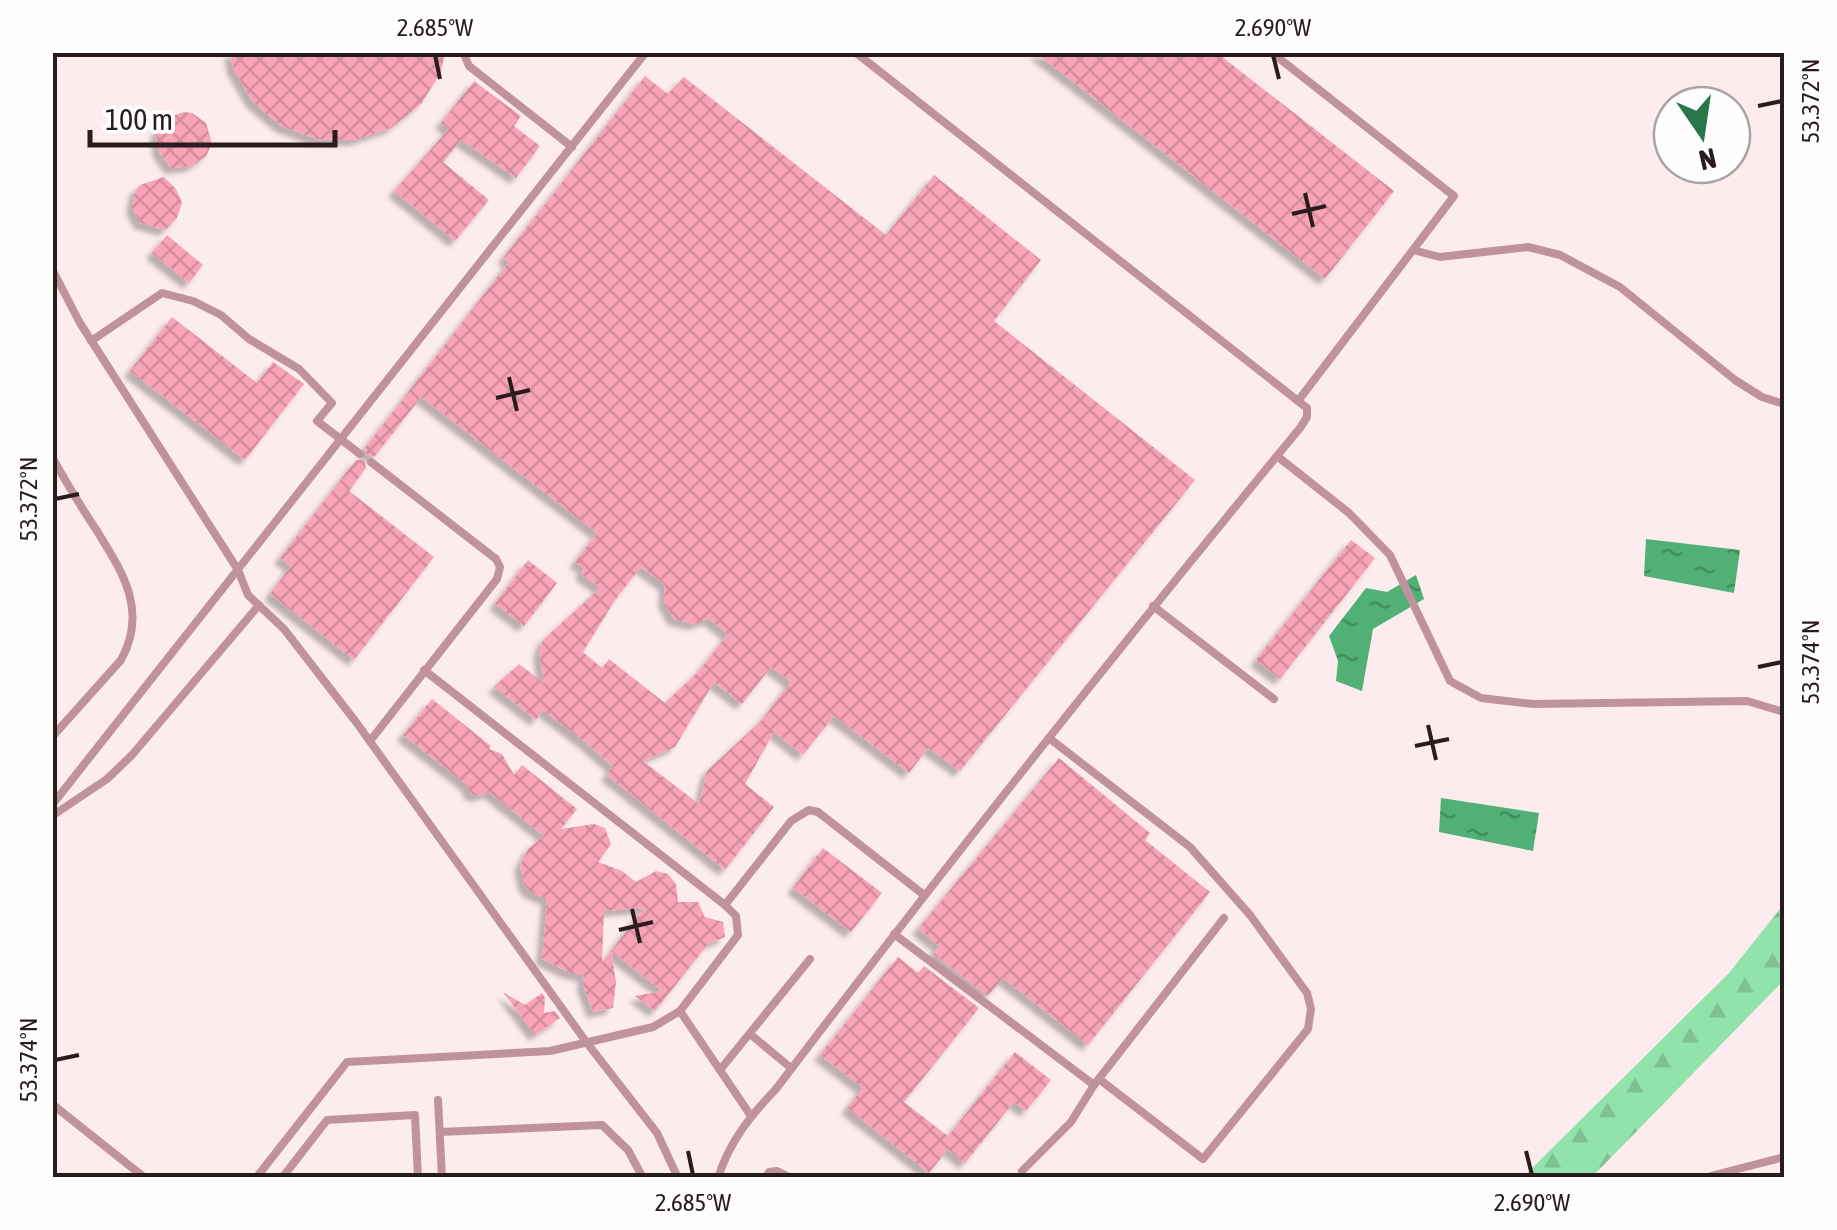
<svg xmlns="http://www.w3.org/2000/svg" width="1837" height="1230" font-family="'Asap Condensed',sans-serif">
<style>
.forest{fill:url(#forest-firs)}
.water{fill:url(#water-ripples)}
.building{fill:url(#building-cross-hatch);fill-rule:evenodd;filter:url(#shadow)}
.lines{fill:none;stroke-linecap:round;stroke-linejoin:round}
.service{stroke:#c0929b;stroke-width:8}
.ticks{fill:none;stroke:#291b1e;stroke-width:4}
.neatline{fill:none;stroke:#291b1e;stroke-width:4}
.ticks-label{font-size:25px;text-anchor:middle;fill:#291b1e}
</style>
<defs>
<pattern id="forest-firs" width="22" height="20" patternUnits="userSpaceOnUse" patternTransform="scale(2.5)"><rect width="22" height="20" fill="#92e2ac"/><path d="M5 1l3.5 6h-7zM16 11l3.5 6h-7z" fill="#7ec194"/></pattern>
<pattern id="water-ripples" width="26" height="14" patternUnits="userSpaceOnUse" patternTransform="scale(2.5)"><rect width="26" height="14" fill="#50b075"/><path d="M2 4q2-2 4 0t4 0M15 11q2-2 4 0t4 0" fill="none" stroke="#428e5f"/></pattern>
<pattern id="building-cross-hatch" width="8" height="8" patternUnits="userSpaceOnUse" patternTransform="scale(2.5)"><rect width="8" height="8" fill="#f8a4b6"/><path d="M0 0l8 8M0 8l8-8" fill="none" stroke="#d58d9c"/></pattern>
<filter id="shadow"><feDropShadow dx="-6" dy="6" stdDeviation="2.5" flood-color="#0004"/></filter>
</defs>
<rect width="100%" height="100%" fill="#fdecee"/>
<polygon class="forest" points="1784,904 1784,980 1592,1177 1523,1177 1729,973"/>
<g class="water">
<polygon points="1646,539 1740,550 1734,593 1644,576"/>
<polygon points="1416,575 1424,599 1373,629 1362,691 1336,681 1338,661 1329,636 1366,588 1387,592"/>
<polygon points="1441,798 1539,813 1533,851 1439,832"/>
</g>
<g class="building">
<polygon points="230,52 445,52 441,72 421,104 391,128 355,140 317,139 281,126 252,101 233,68"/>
<polygon points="1035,52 1216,52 1394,191 1325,279"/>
<path d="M645,76l23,18 16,-17 202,158 48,-60 107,85 -47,61 201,159 -235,291 -32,-23 -19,25 -75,-57 -31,39 -29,-23 -29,52 29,23 -49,63 -118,-95 6,-8 -27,-24 -43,-33 -7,10 -42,-33 25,-23 25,19 -5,-30 4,-13 57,-52 -19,-14 3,-6 -9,-6 22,-29 -176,-136 -46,59h-8l-2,-8 144,-186 -6,-4zM641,567l24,18 -1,17 10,17 20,5 15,-5 19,15 -29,37 -34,32 -56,-44 -7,9 -19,-16 32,-52zM771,667l20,15 -29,38 -55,51 -8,33 -56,-43 32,-14 39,-65 28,22z"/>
<polygon points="474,81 521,116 514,126 540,146 516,178 461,140 443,162 489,200 455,241 394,191 449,129 441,123"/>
<polygon points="184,112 192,113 206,123 211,140 210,148 206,156 192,166 171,168 159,152 156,133 167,118"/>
<polygon points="164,177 176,189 182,203 177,218 165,230 140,223 132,208 135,191 140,185"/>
<polygon points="167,235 203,265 189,283 152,253"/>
<polygon points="172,317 257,383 273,362 304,384 245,460 130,371"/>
<polygon points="356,460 364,460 366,468 349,491 434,557 354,660 270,594 291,566 280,558"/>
<polygon points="1351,540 1375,558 1280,679 1256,660"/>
<polygon points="528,560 557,583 524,626 495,604"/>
<path d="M432,699l59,47 -2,3 13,5 12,21 8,-10 55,44 -16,20 33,-5 11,4 6,16 -13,18 24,9 14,11 20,-11 12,3 8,10 2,18h20l7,15 18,5 2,15 -17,7 -53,67 -20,-15 27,-5 -51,-40 5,31 -3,26 -20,4 -10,-27 1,-9 -16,-4 -26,-13 5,-60 -17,-7 -6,-8 -4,-19 9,-17 15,-12 -55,-44 -11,4 -7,-2 -5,-10 -63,-49zM644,908l-33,43 -9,11 2,-51z"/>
<polygon points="1059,758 1150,833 1145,840 1210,892 1088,1045 1003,978 988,996 933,954 939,946 918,929"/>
<polygon points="823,848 882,893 851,932 793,888"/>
<polygon points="898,957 918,973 924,966 979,1008 904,1102 948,1136 1015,1052 1051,1080 1026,1111 1014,1102 965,1163 948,1149 929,1173 847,1108 863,1088 820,1055"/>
<polygon points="503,992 525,1005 542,993 545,998 544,1013 555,1011 560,1018 535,1035"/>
</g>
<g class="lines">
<g class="service">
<polyline points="463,52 469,66 572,147"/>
<polyline points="855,52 1298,401"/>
<polyline points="1413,250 1440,257 1528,247 1560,255 1620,287 1735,380 1762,397 1784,404"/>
<polyline points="52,269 80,323 238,570 248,595 284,629 356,722 587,1043 657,1133 678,1178"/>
<polyline points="91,341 162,293 193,301 221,315 249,339 299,369 332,403 317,421 360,454"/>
<polyline points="1277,456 1349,513 1390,555 1450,681 1481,698 1533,704 1747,701 1784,712"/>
<path d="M52,457c14,25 29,50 45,74 26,42 51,80 24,129l-69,77"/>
<polyline points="1153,606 1274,699"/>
<polyline points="1049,738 1190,847 1250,915 1307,993 1311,1009 1308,1029 1203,1159 1099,1079"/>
<polyline points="370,741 497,579 500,567 496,559 371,462"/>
<polyline points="52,805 646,52"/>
<polyline points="52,816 107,779 132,755 259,605"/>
<polyline points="725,905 791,821 809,810 818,812 924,895"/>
<polyline points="894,934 1094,1085 1224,918"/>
<polyline points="680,1011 751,1116"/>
<polyline points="750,1034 791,1068"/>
<polyline points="720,1070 810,959"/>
<polyline points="438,1100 442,1178"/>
<polyline points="52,1104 145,1178"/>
<polyline points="440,1132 602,1125 628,1150 643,1178"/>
<polyline points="1022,1171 1071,1122 1094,1085"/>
<polyline points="256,1178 347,1062 550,1051 653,1027 680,1011 738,935 736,916 725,905 424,670"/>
<polyline points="282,1178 327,1120 415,1115 418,1178"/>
<path d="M718,1178c11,-36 33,-63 58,-89 170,-224 345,-444 524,-661l7,-11v-9l-9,-7 156,-205 -183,-144"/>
<polyline points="765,1178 769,1172 777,1171 791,1178"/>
<polyline points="1703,1178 1784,1157"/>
</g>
</g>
<path class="ticks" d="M435,55l5,24M1273,55l6,24M1758,106l24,-5M1305,193l8,34M1292,214l34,-8M509,377l8,34M496,398l34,-8M55,499l24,-5M1758,667l24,-5M1428,725l8,35M1415,746l34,-7M632,909l8,34M619,930l34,-8M55,1060l24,-5M688,1151l5,24M1526,1151l6,24"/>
<rect width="1837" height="1230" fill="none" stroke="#fefefe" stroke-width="110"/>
<g transform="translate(1702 135) rotate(167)"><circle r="48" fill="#fefefe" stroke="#a9a3a4" stroke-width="2.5"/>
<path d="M0-8L18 38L0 25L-18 38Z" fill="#277849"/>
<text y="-15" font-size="28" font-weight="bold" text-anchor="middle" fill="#291b1e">N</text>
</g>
<path d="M90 130v15h245v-15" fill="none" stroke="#291b1e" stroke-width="5"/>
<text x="105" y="130" font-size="30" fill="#291b1e" stroke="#fefefe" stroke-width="8" paint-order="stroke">100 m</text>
<rect x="55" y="55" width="1727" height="1120" class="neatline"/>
<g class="ticks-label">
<text x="435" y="36">2.685°W</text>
<text x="1273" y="36">2.690°W</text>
<text transform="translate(1810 101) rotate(-90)" y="9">53.372°N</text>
<text transform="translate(28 499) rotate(-90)" y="9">53.372°N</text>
<text transform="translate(1810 662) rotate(-90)" y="9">53.374°N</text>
<text transform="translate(28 1060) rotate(-90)" y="9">53.374°N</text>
<text x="693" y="1211">2.685°W</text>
<text x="1532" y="1211">2.690°W</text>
</g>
</svg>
